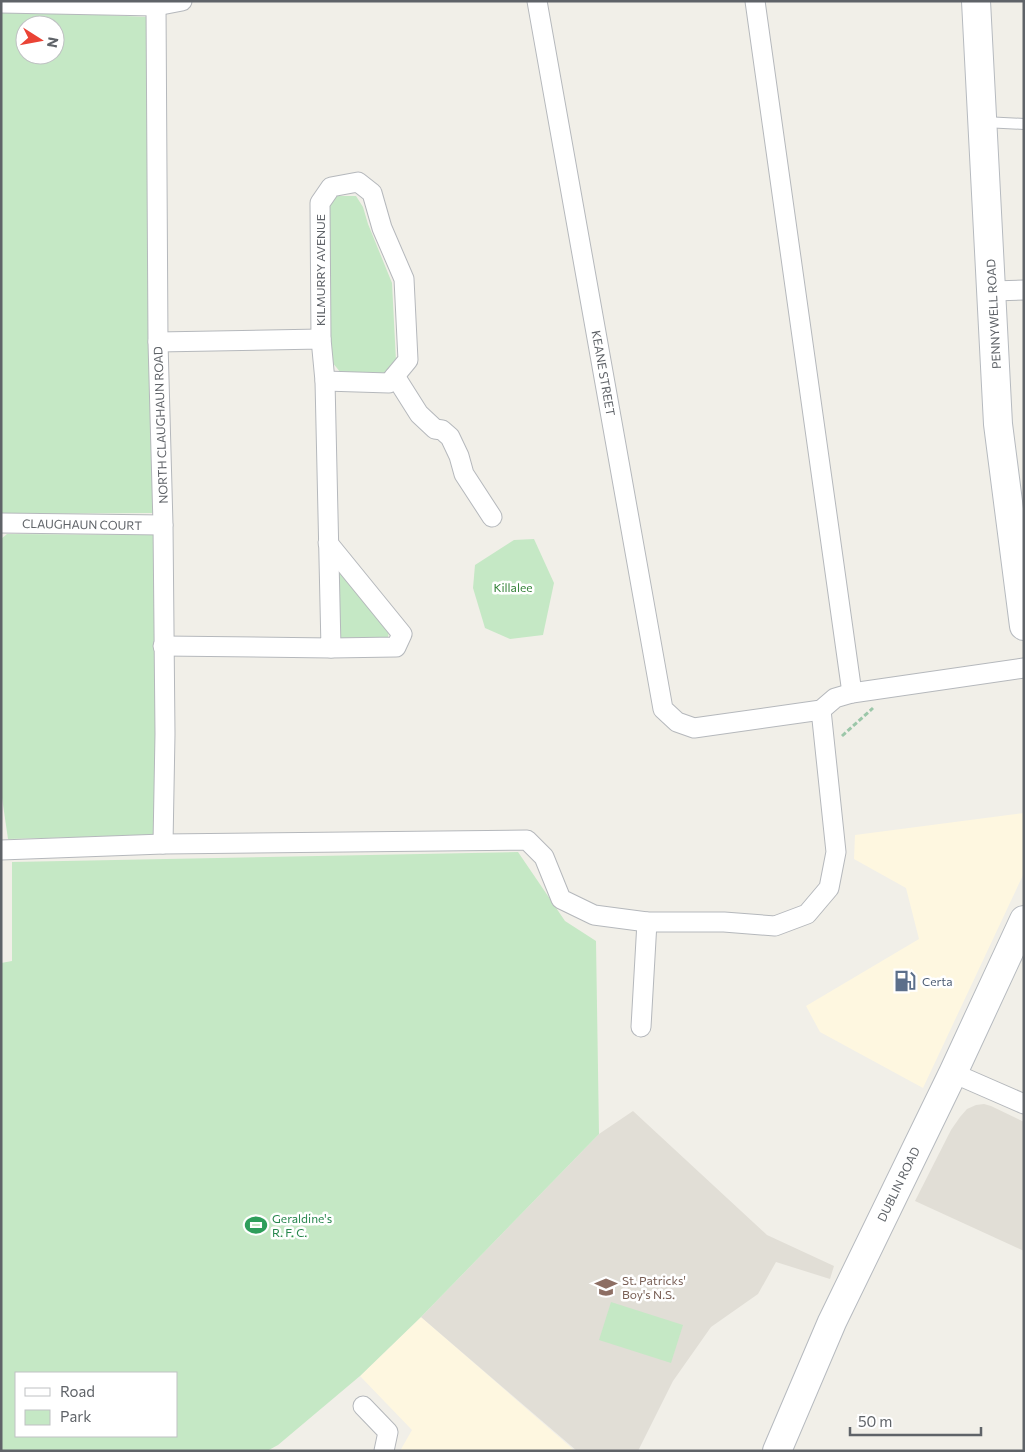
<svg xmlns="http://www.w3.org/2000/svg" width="1025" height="1452" font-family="Commissioner,sans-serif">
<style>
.commercial{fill:#fef7e0}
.education{fill:#e1ded6}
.green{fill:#c5e8c5;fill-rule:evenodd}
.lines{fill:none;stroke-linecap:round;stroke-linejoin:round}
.service-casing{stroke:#b5b8bc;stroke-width:12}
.minor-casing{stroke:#b5b8bc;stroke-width:21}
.secondary-casing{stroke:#b6babf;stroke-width:30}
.path{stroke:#9cc7a9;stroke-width:3;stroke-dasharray:5 2.5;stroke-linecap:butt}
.service{stroke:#fff;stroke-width:10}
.minor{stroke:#fff;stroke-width:19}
.secondary{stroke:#fff;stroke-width:28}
.labels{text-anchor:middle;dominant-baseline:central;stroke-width:5;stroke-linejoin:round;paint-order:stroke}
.street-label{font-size:12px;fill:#5f6368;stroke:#fff}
.park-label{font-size:12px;fill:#348238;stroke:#fff}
.service-label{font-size:12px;fill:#4e5e75;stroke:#fff;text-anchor:start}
.leisure-label{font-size:12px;fill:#27864d;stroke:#fff;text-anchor:start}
.education-label{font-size:12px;fill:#785e54;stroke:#fff;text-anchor:start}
</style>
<rect width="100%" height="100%" fill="#f1efe8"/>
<g class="commercial">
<polygon points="1024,813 1024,873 923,1088 820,1032 806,1006 919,939 906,888 854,859 855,835"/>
<polygon points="421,1317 574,1450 577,1451 400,1451 412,1430 360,1376"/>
</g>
<g class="education">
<polygon points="984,1104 991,1106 1024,1122 1024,1251 915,1201 951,1130 960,1117 967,1109 976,1105"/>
<polygon points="633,1111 767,1235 834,1266 830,1279 776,1262 758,1294 711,1327 673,1381 638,1451 577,1451 421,1317 599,1134"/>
</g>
<g class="green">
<path d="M1,10l146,7 7,496 -153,1zM25,25h30v30h-30z"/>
<polygon points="337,196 356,196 363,207 368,224 392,283 396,361 384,374 341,373 332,362 324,211"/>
<polygon points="7,534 155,535 158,835 8,839 1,791 1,539"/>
<polygon points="534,539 554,583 543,635 510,639 485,628 473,588 475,565 514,540"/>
<polygon points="337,566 389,632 388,637 340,638"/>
<path d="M518,852l47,69 31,20 3,193 -178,183 -61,59 -82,69 -11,6h-266v-488l11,-2v-99zM16,1373h160v63h-160z"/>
<polygon points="611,1302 683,1325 671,1363 599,1340"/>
</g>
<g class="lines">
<g class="service-casing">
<polyline id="service" points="984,122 1024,124"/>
</g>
<g class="minor-casing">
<g id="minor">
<polyline points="537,1 663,709 677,722 694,728 821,710 835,698 852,693 1024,668"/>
<polyline points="755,1 852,693"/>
<polyline points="1,3 156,6 182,1"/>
<polyline points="156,6 158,342 163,525 165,734 163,844"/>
<polyline points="992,291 1024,290"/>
<polyline points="321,339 320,203 331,187 358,182 372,193 382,228 404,279 408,360 389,383 325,381"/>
<polyline points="158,342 321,339 325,381 331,648 163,646"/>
<polyline points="395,376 419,414 435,429 442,430 450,437 459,456 464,474 492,517"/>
<polyline points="1,523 163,525"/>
<polyline points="328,543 402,634 396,647 331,648"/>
<polyline points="1,850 163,844 527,840 544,857 561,899 594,915 647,922 724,922 775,926 807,914 829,888 836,852 821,710"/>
<polyline points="641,1027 647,922"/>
<polyline points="953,1073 1024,1104"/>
<polyline points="363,1406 388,1432 384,1451"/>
</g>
</g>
<g class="secondary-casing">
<g id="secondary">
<polyline points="976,1 998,424 1024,626"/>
<polyline points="777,1451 832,1322 953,1073 1024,920"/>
</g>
</g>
<polyline class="path" points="842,736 873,708"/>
<use href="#service" class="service"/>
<use href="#minor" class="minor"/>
<use href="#secondary" class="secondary"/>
</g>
<defs>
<g id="fuel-bare" transform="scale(1.725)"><path d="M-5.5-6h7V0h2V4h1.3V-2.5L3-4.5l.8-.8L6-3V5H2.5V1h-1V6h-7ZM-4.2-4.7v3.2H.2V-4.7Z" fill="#5c6f8a" stroke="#fff" stroke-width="2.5" paint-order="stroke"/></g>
<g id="stadium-bare" transform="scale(1.725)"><path d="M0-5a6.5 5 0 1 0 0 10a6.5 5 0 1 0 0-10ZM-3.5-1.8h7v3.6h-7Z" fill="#2e9e5b" stroke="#fff" stroke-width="2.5" paint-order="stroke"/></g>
<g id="school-bare" transform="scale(1.725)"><path d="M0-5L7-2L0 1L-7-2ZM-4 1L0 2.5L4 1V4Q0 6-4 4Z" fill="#8d6e63" stroke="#fff" stroke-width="2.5" paint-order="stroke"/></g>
</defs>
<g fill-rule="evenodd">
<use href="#fuel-bare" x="905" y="981"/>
<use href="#stadium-bare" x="256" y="1225"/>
<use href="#school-bare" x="606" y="1287"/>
</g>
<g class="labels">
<g class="street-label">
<text transform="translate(320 270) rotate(-90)">KILMURRY AVENUE</text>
<text transform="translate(993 314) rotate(-93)">PENNYWELL ROAD</text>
<text transform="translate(604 373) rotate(80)">KEANE STREET</text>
<text transform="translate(160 425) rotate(-92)">NORTH CLAUGHAUN ROAD</text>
<text transform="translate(82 524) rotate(1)">CLAUGHAUN COURT</text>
<text transform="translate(898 1184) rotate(-64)">DUBLIN ROAD</text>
</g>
<g class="park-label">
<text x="513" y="587">Killalee</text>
</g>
<g class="service-label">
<text x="922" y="981">Certa</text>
</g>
<g class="leisure-label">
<text x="272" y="1218">Geraldine's<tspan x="272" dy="14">R. F. C.</tspan></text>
</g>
<g class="education-label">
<text x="622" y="1280">St. Patricks'<tspan x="622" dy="14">Boy's N.S.</tspan></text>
</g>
</g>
<rect width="1025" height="1452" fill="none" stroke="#5f6368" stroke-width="5"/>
<rect x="15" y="1372" width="162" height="65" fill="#ffffff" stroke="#bfc1c3"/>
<rect x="25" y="1388" width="25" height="8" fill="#ffffff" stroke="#bfc1c3"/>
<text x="60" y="1397" font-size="15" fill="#5f6368">Road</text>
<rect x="25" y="1410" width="25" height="15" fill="#c5e8c5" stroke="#bfc1c3"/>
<text x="60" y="1422" font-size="15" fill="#5f6368">Park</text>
<g transform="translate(40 40) rotate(101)"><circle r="24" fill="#ffffff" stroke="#bfc1c3"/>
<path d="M0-4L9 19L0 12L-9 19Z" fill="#ea4335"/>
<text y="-8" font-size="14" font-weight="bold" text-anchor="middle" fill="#5f6368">N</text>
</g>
<path d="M850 1427v8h131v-8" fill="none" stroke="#5f6368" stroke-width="2.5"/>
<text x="858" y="1427" font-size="15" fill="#5f6368" stroke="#ffffff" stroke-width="4" paint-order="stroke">50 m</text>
</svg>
